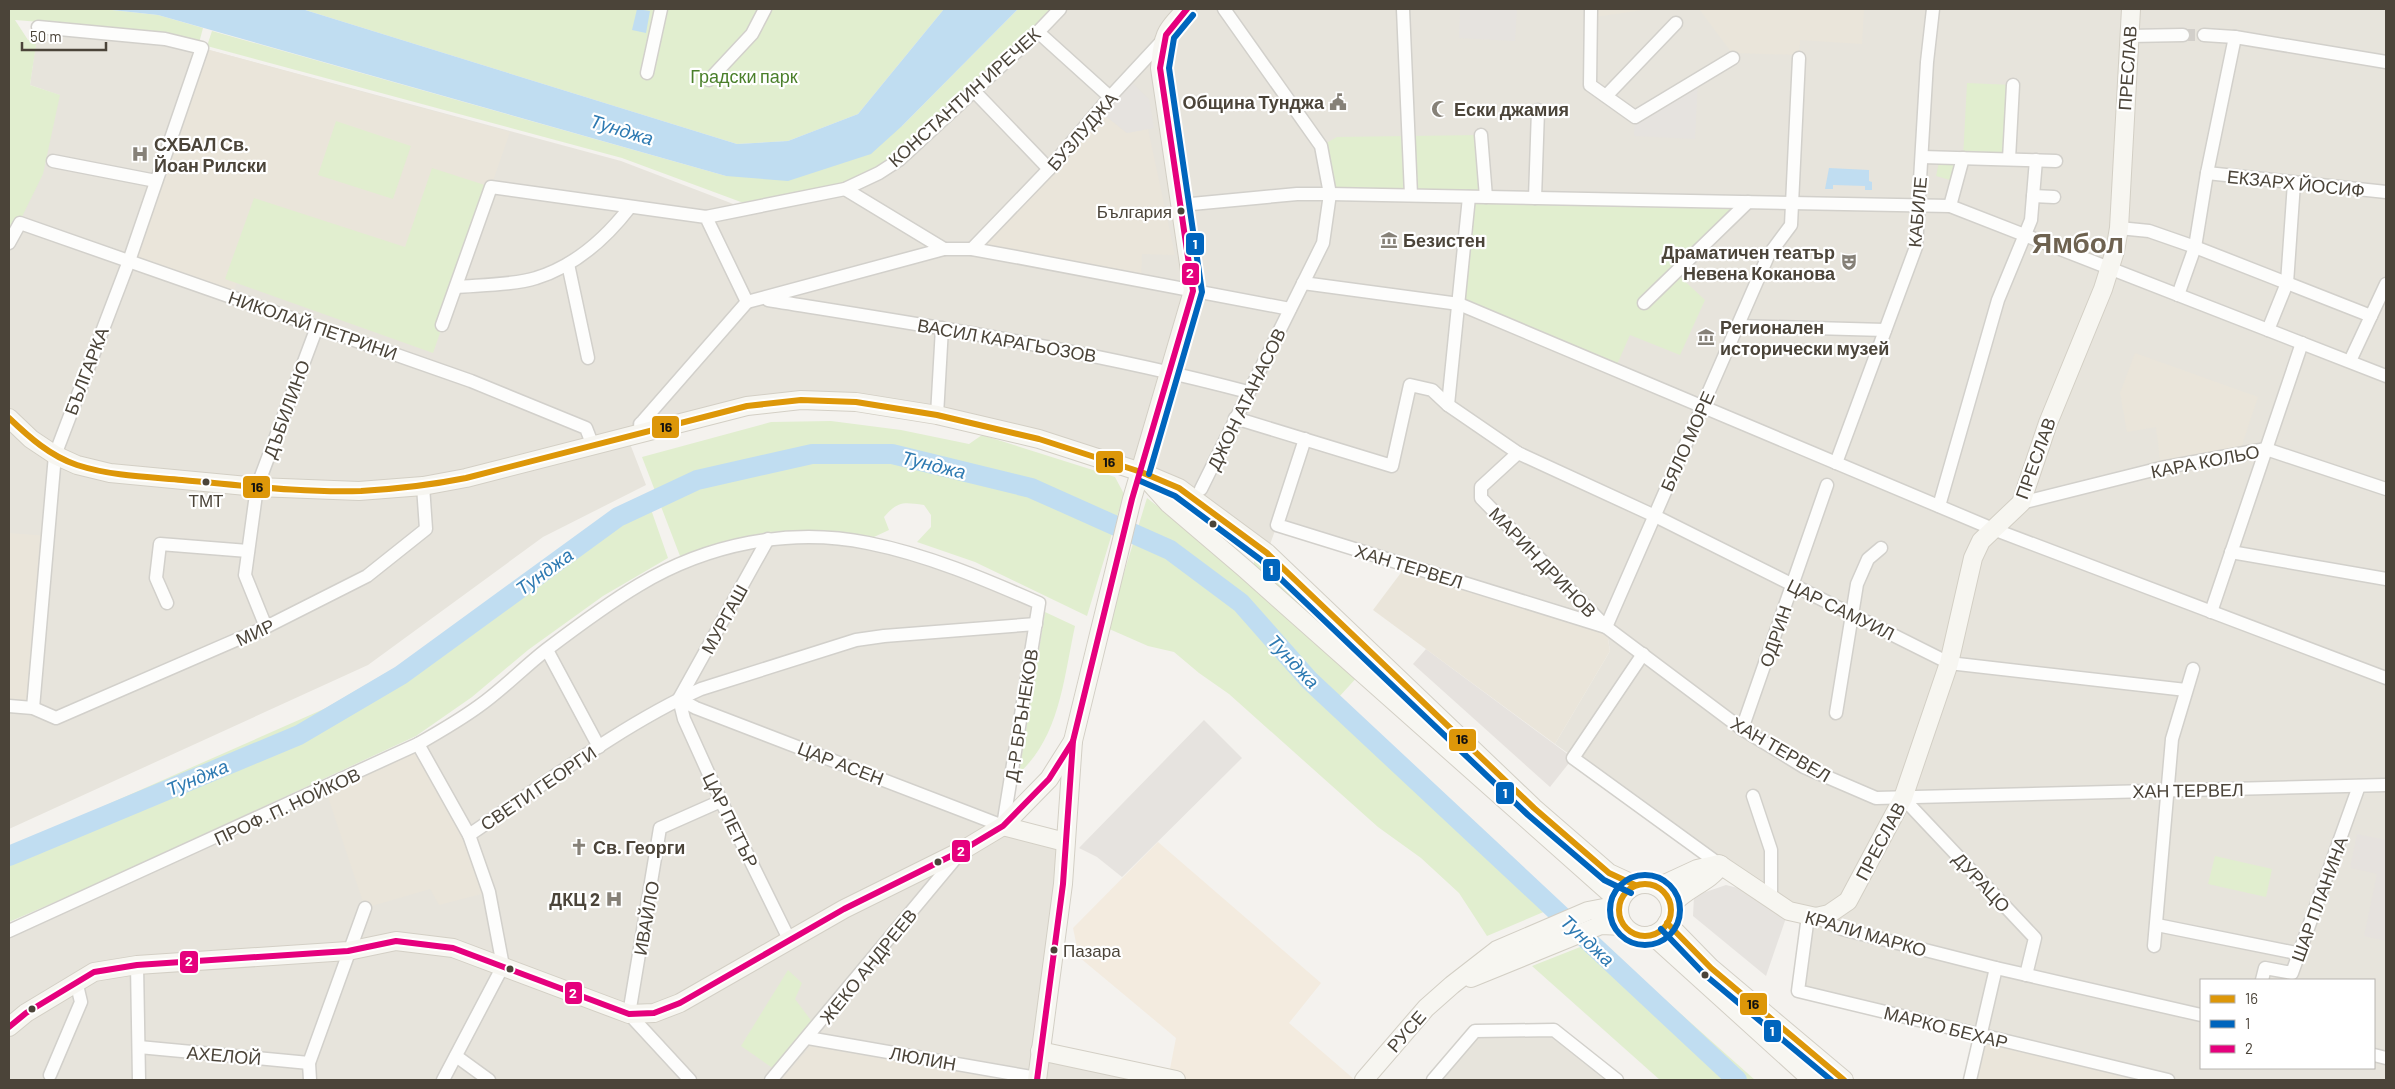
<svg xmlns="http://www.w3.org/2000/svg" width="2395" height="1089" font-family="Barlow,sans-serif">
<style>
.residential{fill:#e7e4dc;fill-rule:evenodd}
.commercial{fill:#f3ebdf}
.industrial{fill:#e6e2de}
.education{fill:#eae5da}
.green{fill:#e1eecf}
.parking{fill:#e6e3df}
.water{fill:#c0ddf1}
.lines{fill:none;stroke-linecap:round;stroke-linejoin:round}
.river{stroke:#c0ddf1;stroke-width:20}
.street-tunnel{stroke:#d2cfca;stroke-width:12;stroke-dasharray:12 6;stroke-linecap:butt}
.street-casing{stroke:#d2d0cb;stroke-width:15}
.secondary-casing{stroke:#d3cfc5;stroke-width:20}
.street{stroke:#fdfdfc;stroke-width:12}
.secondary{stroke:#f7f6f1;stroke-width:18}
.bus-1-casing{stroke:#fff;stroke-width:10}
.bus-2-casing{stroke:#fff;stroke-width:10}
.bus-3-casing{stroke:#fff;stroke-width:10}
.bus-1{stroke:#dd9709;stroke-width:6}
.bus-2{stroke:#0065bd;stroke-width:6}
.bus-3{stroke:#e5007d;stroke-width:6}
.bus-dot{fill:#4b4439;stroke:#fff;stroke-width:2}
.labels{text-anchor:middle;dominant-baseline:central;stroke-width:4.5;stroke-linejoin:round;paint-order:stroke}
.bus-label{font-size:17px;fill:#4b4439;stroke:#fff;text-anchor:end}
.street-label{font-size:18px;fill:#4b4439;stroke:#fff}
.park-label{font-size:18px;fill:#4a7f2a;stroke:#fff}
.poi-label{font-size:18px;font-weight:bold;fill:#4b4439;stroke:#fff;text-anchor:start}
.water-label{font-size:19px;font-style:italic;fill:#2e7ab2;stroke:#fff}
.town-label{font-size:28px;font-weight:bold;fill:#6e6250;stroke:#fff}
.line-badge{stroke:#fff;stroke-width:2}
.badge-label{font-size:14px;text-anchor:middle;font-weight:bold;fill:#fff}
.pale-badge-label{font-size:14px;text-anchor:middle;font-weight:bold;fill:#111}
</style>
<rect width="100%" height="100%" fill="#f4f2ee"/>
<g class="residential">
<path d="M1060,9h1326v1071h-218l-370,-89 10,-75 -19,-5 -234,-167 55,-93 -4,-24 -329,-102 -10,28 -73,-54 -155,-60 -238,-39 -174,36 19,49 -103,52 -175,128 -359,164v-586l50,-148 -29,-10 8,-58 164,21 419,113 128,49 96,-21zM2201,980h173v88h-173z"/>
<polygon points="768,539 868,543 1039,603 1003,826 1065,842 1040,1051 1176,1080 9,1080 9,931 418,744 547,650 677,564"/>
<polygon points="1554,1030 1617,1080 1433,1080 1475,1031"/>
</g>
<polygon class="commercial" points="1158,842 1321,983 1289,1023 1355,1080 1168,1079 1176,1038 1079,957 1073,928"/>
<g class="industrial">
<polygon points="1426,649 1573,758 1550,787 1413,664"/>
<polygon points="2357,834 2386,840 2386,941 2364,936 2377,874 2350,868"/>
</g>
<g class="education">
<polygon points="1595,9 1650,9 1595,17"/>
<polygon points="1699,9 1864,9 1862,44 1800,40 1799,55 1732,53"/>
<polygon points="202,48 510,132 433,353 237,283 231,297 129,261"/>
<polygon points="1098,110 1127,133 1148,129 1175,255 1142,254 1141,281 972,249"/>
<polygon points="2135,353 2258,397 2239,454 2161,468 2156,427 2127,432 2120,393"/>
<polygon points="9,533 48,536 33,708 9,706"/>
<polygon points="1406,566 1606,627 1610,651 1555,744 1373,610"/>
<polygon points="418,744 469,835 489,892 439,905 430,889 365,908 325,788"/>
<polygon points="1981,1036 2168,1080 1970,1080"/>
<polygon points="812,1044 996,1077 996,1080 781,1080"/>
</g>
<g class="green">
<polygon points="9,9 103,9 158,15 203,28 199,43 154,31 15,20 28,40 37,38 30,85 60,95 43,174 9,243"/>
<polygon points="302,9 944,9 858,114 788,141 737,144"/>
<polygon points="1018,9 1054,9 897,156 851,183 749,205 622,158 207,46 212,31 726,176 902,126"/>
<polygon points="1967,83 2013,85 2009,159 1964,158 1957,182 1936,176 1940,158 1963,158"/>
<polygon points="336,121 411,146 393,199 318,175"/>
<polygon points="1481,135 1486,197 1748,202 1676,273 1705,300 1680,355 1630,335 1615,369 1459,304 1469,197 1330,194 1321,146 1337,137"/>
<polygon points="432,168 491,187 433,353 225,279 254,198 405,247"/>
<path d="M831,421l70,9 68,14 13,-9 133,42 9,17 -37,122 -112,-54 -58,-20 14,-15v-12l-7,-10c-21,-3 -26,-4 -40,12l5,13 -15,7 -62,-6 -45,1 -55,13 -32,11 -38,-99 129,-35z"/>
<polygon points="647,498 668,558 603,596 528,650 472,697 416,736 92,886 9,922 9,848 326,708 403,663 613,513"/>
<polygon points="1147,498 1259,585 1360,674 1338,698 1560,905 1487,936 1459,893 1421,858 1378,827 1229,694 1199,673 1174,652 1148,646 1107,628"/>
<polygon points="1254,560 1262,566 1533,812 1518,804 1254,565"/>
<path d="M1045,612l30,14c-11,50 -15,111 -56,147z"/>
<polygon points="2215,856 2272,869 2266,897 2208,884"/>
<polygon points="1598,940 1755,1080 1660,1080 1532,966"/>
<polygon points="788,970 802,983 795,999 813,1023 774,1069 741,1046"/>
</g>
<g class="parking">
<polygon points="1460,9 1517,9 1515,41 1459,38"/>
<polygon points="1127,78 1149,99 1154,128 1127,133 1098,110"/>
<polygon points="1698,78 1695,139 1634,136 1635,117"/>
<polygon points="1204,720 1242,758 1122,877 1097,857 1079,848"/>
<polygon points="1726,885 1754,892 1787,915 1766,976 1693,916 1694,896"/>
</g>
<g class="water">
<polygon points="103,9 302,9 737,144 788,141 858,114 944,9 1018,9 902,126 871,154 788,181 726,176 158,15"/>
<polygon points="637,9 650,11 646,33 632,30"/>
<polygon points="1829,168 1869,170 1869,181 1872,182 1872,190 1865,190 1865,186 1833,185 1833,189 1825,189"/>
</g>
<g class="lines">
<polyline class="river" points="9,856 299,735 401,675 618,517 697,480 812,454 892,454 1031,488 1170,550 1241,603 1309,680 1737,1080"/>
<polyline class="street-tunnel" points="2183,35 2204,35"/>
<g class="street-casing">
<g id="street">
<polyline points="1403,9 1411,195"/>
<polyline points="1591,9 1590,85 1635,117 1733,58"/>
<polyline points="1038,32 1110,97"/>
<polyline points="2204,35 2235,37 2386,62"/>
<polyline points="2130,36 2183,35"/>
<polyline points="647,73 661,9"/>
<polyline points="709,80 752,34 765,9"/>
<polyline points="974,91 1049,169"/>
<polyline points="1606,96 1676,23"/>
<polyline points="1481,135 1486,197"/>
<polyline points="1922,157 2056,161"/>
<polyline points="2009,159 2013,85"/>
<polyline points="53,161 156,181"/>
<polyline points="2207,173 2386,192"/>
<polyline points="845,189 944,249"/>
<polyline points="2033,196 2054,197"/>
<polyline points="1535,198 1538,110"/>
<polyline points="1181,205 1297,194 1330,194 1950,206 2386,376"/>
<polyline points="1950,206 1963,158"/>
<polyline points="706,217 845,189 879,173 899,160 1038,32 1060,9"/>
<polyline points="2119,228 2149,231 2195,247 2371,316"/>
<polyline points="9,243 20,223 471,381 586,428 593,446"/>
<polyline points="972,249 1049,169 1110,97 1162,41"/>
<polyline points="568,264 588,358"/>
<polyline points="1303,283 1459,304 1993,529 2386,678"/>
<path d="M456,287c23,-2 59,-2 80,-9 39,-12 70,-40 94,-71"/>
<polyline points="2178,295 2195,247 2207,173 2235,37"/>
<path d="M768,300c161,26 323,50 480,92"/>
<polyline points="1644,303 1748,202"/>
<polyline points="442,325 491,187 706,217 747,302 944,249 972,249 1016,257 1290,309"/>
<polyline points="1737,326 1885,330"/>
<polyline points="2268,330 2287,283 2294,183"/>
<polyline points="2350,361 2386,284"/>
<polyline points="1448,405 1469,197"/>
<polyline points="937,415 942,328"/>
<polyline points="1235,418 1392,466 1410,385 1432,390 1448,405 1518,453 1655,516 1949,663 2186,690"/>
<polyline points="642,433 640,424 643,421 747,302"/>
<polyline points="1305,439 1277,525 1606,627 1742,729 1804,767 1876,798 2386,785"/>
<polyline points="1518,453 1481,487 1481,498 1606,627 1768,256 1791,225 1799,58"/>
<polyline points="1836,463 1916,247 1927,62 1933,9"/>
<polyline points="1201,489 1323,243 1330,194 1321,146 1224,9"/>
<polyline points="2021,503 2161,468 2266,449 2386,489"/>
<polyline points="1939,506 1998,300 2031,220 2036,160"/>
<polyline points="2231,552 2386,579"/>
<polyline points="167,603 156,578 160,544 248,551"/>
<polyline points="2211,612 2302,343"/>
<polyline points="266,627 245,575 257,487 317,327"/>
<polyline points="547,650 599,747"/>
<polyline points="1643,654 1573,758 1719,864"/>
<polyline points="679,699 684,719 721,801 789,939"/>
<polyline points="679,699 768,539"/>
<polyline points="9,706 33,708 56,718 266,627 367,576 426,529 423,486"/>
<polyline points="33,708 55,455 129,261 202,48 165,39 38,27"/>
<polyline points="1836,713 1857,584 1868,559 1881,548"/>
<polyline points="1742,729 1827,485"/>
<polyline points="418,744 469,835 489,892 503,966 443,1080"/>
<polyline points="1753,796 1771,850 1771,899"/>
<polyline points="1903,798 2035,938 2026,975"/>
<path d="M469,835c73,-49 152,-110 232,-146l155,-49 28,-4 152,-12"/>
<polyline points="1808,916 1798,991 2168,1080"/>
<polyline points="1816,917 1842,929 1996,968 2201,1015"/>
<polyline points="2157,925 2301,954"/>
<path d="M9,931l409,-187c21,-12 42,-24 61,-38 24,-17 44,-38 67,-56 29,-22 61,-46 93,-65 68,-41 151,-58 229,-42 60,12 116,36 171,60l-36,223 -307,-118 -17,-9"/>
<polyline points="2154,946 2172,739 2193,669"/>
<polyline points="137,965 139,1080"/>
<polyline points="2262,980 2265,968 2292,973 2359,786"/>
<polyline points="808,1038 1037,1078"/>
<polyline points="139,1047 309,1063"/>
<polyline points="2374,1055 2386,1058"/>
<polyline points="456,1056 489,1080"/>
<polyline points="50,1075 81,1002 76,981"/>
<polyline points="310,1080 309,1063 365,908"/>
<polyline points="690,1080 629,1014 660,828 721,801"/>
<polyline points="771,1080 960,853"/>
<polyline points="1433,1080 1475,1031 1554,1030 1617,1080"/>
<polyline points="1970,1080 1996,968"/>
</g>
</g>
<g class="secondary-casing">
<g id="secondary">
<polyline points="9,418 31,439 55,455 77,465 110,473 257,487 359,491 423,486 466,478 747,406 801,400 856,402 937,415 1039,439 1141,472 1179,488 1267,553 1534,808 1609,873 1635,885"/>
<polyline points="1144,476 1169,504 1244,568 1620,902"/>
<polyline points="1003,826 1065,842"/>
<circle cx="1645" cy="910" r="26"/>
<polyline points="1658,887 1697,869 1719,864 1789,911 1816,917 1829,914 1848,901 1903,798 1949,663 1973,558 1981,541 2021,503 2048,423 2103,289 2115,251 2119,228 2131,9"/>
<path d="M1671,906c14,-18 38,-23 50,-41"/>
<polyline points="1667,923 1711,968 1844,1080"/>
<polyline points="1652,935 1812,1080"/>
<polyline points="1471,978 1601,925 1624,926"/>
<polyline points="9,1027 26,1013 94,972 137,965 348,951 396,941 453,948 629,1014 654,1013 680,1003 844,909 963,850 1003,826 1049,779 1073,741"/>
<polyline points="1040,1051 1176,1080"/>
<path d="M1037,1080l26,-196 10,-143 59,-242 61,-208 -33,-223c3,-32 4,-37 27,-59"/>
<polyline points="1364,1080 1426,1008 1452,985 1497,950 1588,911 1619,905"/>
</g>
</g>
<use href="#street" class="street"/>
<use href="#secondary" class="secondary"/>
<g class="bus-1-casing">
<g id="bus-1">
<path d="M9,418c20,19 41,38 68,47 34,11 71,12 105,15 59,5 120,13 179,11 35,-2 70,-6 105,-13l281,-72 54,-6 55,2 81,13 102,24 102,33 38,16 88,65 267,255 75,65 26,12"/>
<circle cx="1645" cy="910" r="26"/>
<polyline points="1667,923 1711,968 1844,1080"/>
</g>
</g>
<g class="bus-2-casing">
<g id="bus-2">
<polyline points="1149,474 1202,292 1169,68 1174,38 1193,15"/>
<polyline points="1138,480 1175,496 1261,560 1528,815 1604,880 1631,893"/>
<circle cx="1645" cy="910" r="35"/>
<polyline points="1661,929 1705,975 1831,1080"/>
</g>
</g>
<g class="bus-3-casing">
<g id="bus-3">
<polyline points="9,1027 26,1013 94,972 137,965 348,951 396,941 453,948 629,1014 654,1013 680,1003 844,909 963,850 1003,826 1049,779 1073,741"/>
<polyline points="1037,1080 1063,884 1073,741 1132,499 1193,291 1160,68 1166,35 1187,9"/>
</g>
</g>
<use href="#bus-1" class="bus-1"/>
<use href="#bus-2" class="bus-2"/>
<use href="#bus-3" class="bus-3"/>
</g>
<defs>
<g id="civic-bare" transform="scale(1.35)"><path d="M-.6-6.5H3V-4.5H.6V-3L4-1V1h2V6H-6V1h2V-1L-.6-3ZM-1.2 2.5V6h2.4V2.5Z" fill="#868178" stroke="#fff" stroke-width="2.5" paint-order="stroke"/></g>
<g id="mosque-bare" transform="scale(1.35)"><path d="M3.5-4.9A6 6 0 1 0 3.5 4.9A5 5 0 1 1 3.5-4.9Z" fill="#868178" stroke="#fff" stroke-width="2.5" paint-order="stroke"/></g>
<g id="hospital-bare" transform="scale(1.35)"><path d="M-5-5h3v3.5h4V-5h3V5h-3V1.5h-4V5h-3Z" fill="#868178" stroke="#fff" stroke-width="2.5" paint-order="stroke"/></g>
<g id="museum-bare" transform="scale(1.35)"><path d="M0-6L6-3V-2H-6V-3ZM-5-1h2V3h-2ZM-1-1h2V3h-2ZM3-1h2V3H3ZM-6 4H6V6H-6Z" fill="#868178" stroke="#fff" stroke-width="2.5" paint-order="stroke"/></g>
<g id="theatre-bare" transform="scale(1.35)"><path d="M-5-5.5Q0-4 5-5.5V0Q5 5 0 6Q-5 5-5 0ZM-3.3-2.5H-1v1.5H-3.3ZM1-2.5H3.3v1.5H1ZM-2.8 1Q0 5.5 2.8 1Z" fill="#868178" stroke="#fff" stroke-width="2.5" paint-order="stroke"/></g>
<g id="church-bare" transform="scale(1.35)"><path d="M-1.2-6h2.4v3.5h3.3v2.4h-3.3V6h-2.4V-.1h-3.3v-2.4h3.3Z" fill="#868178" stroke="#fff" stroke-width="2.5" paint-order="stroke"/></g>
</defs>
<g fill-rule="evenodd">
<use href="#civic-bare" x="1338" y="102"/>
<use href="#mosque-bare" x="1440" y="109"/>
<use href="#hospital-bare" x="140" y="154"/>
<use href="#museum-bare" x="1389" y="240"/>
<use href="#theatre-bare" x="1849" y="262"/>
<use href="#museum-bare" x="1706" y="337"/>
<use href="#church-bare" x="579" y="847"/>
<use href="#hospital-bare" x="614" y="899"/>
</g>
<g class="bus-dot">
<circle cx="1181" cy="211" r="4.5"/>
<circle cx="206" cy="482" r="4.5"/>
<circle cx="1213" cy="524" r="4.5"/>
<circle cx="938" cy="862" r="4.5"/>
<circle cx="1054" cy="950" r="4.5"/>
<circle cx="510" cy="969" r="4.5"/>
<circle cx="1705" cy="975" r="4.5"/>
<circle cx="32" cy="1009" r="4.5"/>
</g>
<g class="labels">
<g class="bus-label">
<text x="1172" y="211">България</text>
<text x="206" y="500" text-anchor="middle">ТМТ</text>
<text x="1063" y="950" text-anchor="start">Пазара</text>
</g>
<g class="street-label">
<text transform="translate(2127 68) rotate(-86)">ПРЕСЛАВ</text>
<text transform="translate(964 97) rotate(-42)">КОНСТАНТИН ИРЕЧЕК</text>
<text transform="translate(1082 131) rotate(-49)">БУЗЛУДЖА</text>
<text transform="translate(2296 183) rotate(6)">ЕКЗАРХ ЙОСИФ</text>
<text transform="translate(1917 212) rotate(-85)">КАБИЛЕ</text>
<text transform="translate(313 325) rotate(19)">НИКОЛАЙ ПЕТРИНИ</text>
<text transform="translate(1007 340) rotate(10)">ВАСИЛ КАРАГЬОЗОВ</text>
<text transform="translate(86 371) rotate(-69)">БЪЛГАРКА</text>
<text transform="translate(1246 399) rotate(-64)">ДЖОН АТАНАСОВ</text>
<text transform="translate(286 409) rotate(-70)">ДЪБИЛИНО</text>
<text transform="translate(1687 441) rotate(-66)">БЯЛО МОРЕ</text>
<text transform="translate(2035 458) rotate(-70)">ПРЕСЛАВ</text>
<text transform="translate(2205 461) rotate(-11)">КАРА КОЛЬО</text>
<text transform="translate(1543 562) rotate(46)">МАРИН ДРИНОВ</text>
<text transform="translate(1409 566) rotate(17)">ХАН ТЕРВЕЛ</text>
<text transform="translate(1841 609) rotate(26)">ЦАР САМУИЛ</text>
<text transform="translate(724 619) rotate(-61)">МУРГАШ</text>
<text transform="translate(255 632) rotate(-25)">МИР</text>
<text transform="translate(1775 636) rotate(-71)">ОДРИН</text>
<text transform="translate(1021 715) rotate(-81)">Д-Р БРЪНЕКОВ</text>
<text transform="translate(1781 749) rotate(30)">ХАН ТЕРВЕЛ</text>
<text transform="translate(841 763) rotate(21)">ЦАР АСЕН</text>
<text transform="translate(538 788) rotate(-34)">СВЕТИ ГЕОРГИ</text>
<text transform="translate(2188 790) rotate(-1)">ХАН ТЕРВЕЛ</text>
<text transform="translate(287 806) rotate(-25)">ПРОФ. П. НОЙКОВ</text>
<text transform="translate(731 820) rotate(64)">ЦАР ПЕТЪР</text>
<text transform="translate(1880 841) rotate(-62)">ПРЕСЛАВ</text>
<text transform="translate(1982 882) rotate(47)">ДУРАЦО</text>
<text transform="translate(2319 899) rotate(-70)">ШАР ПЛАНИНА</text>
<text transform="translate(646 918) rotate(-80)">ИВАЙЛО</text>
<text transform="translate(1866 933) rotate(16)">КРАЛИ МАРКО</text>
<text transform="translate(868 966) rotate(-51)">ЖЕКО АНДРЕЕВ</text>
<text transform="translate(1946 1027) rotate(14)">МАРКО БЕХАР</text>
<text transform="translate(1406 1031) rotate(-49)">РУСЕ</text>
<text transform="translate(224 1055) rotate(5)">АХЕЛОЙ</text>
<text transform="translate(923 1058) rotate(10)">ЛЮЛИН</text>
</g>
<g class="park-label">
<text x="744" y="76">Градски парк</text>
</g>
<g class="poi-label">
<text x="1324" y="102" text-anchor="end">Община Тунджа</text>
<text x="1454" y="109">Ески джамия</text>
<text x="154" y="144">СХБАЛ Св.<tspan x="154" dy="21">Йоан Рилски</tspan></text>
<text x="1403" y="240">Безистен</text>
<text x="1835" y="252" text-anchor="end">Драматичен театър<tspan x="1835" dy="21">Невена Коканова</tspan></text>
<text x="1720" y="327">Регионален<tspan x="1720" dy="21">исторически музей</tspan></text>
<text x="593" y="847">Св. Георги</text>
<text x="600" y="899" text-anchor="end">ДКЦ 2</text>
</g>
<g class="water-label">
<text transform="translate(622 129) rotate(17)">Тунджа</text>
<text transform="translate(934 464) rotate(14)">Тунджа</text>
<text transform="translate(544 571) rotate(-36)">Тунджа</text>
<text transform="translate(1294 661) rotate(47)">Тунджа</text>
<text transform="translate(197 777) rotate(-23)">Тунджа</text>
<text transform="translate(1588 940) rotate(43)">Тунджа</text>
</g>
<g class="town-label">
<text x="2078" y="242">Ямбол</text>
</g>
</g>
<g class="line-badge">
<rect x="1185" y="232" width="20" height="24" rx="5" fill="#0065bd"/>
<rect x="1181" y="262" width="19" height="24" rx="5" fill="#e5007d"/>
<rect x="651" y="415" width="29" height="24" rx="5" fill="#dd9709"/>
<rect x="1095" y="450" width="29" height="24" rx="5" fill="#dd9709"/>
<rect x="242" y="475" width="29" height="24" rx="5" fill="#dd9709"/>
<rect x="1262" y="558" width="19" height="24" rx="5" fill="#0065bd"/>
<rect x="1448" y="728" width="29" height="24" rx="5" fill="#dd9709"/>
<rect x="1495" y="781" width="20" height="24" rx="5" fill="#0065bd"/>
<rect x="951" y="839" width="20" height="24" rx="5" fill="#e5007d"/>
<rect x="179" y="950" width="20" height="24" rx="5" fill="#e5007d"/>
<rect x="564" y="981" width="19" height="24" rx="5" fill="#e5007d"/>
<rect x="1739" y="992" width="29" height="24" rx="5" fill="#dd9709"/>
<rect x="1763" y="1019" width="19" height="24" rx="5" fill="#0065bd"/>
</g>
<g class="badge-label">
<text x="1195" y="249">1</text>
<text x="1190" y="278">2</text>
<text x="1271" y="575">1</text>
<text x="1505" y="798">1</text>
<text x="961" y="856">2</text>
<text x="189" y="966">2</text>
<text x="573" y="998">2</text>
<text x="1772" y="1036">1</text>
</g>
<g class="pale-badge-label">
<text x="666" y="432">16</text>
<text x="1109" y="467">16</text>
<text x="257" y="492">16</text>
<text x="1462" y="744">16</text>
<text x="1753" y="1009">16</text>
</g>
<rect width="2395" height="1089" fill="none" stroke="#4b4439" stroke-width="20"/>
<rect x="2200" y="979" width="175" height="90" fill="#ffffff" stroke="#b7b4b0"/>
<rect x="2210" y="995" width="25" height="8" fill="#dd9709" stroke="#b7b4b0"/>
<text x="2245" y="1004" font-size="15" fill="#4b4439">16</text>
<rect x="2210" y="1020" width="25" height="8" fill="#0065bd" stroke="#b7b4b0"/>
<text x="2245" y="1029" font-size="15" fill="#4b4439">1</text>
<rect x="2210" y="1045" width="25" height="8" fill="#e5007d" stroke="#b7b4b0"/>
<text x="2245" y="1054" font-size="15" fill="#4b4439">2</text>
<path d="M22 42v8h84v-8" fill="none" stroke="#4b4439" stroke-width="2.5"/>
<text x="30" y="42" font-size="15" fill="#4b4439" stroke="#ffffff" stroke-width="4" paint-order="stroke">50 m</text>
</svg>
